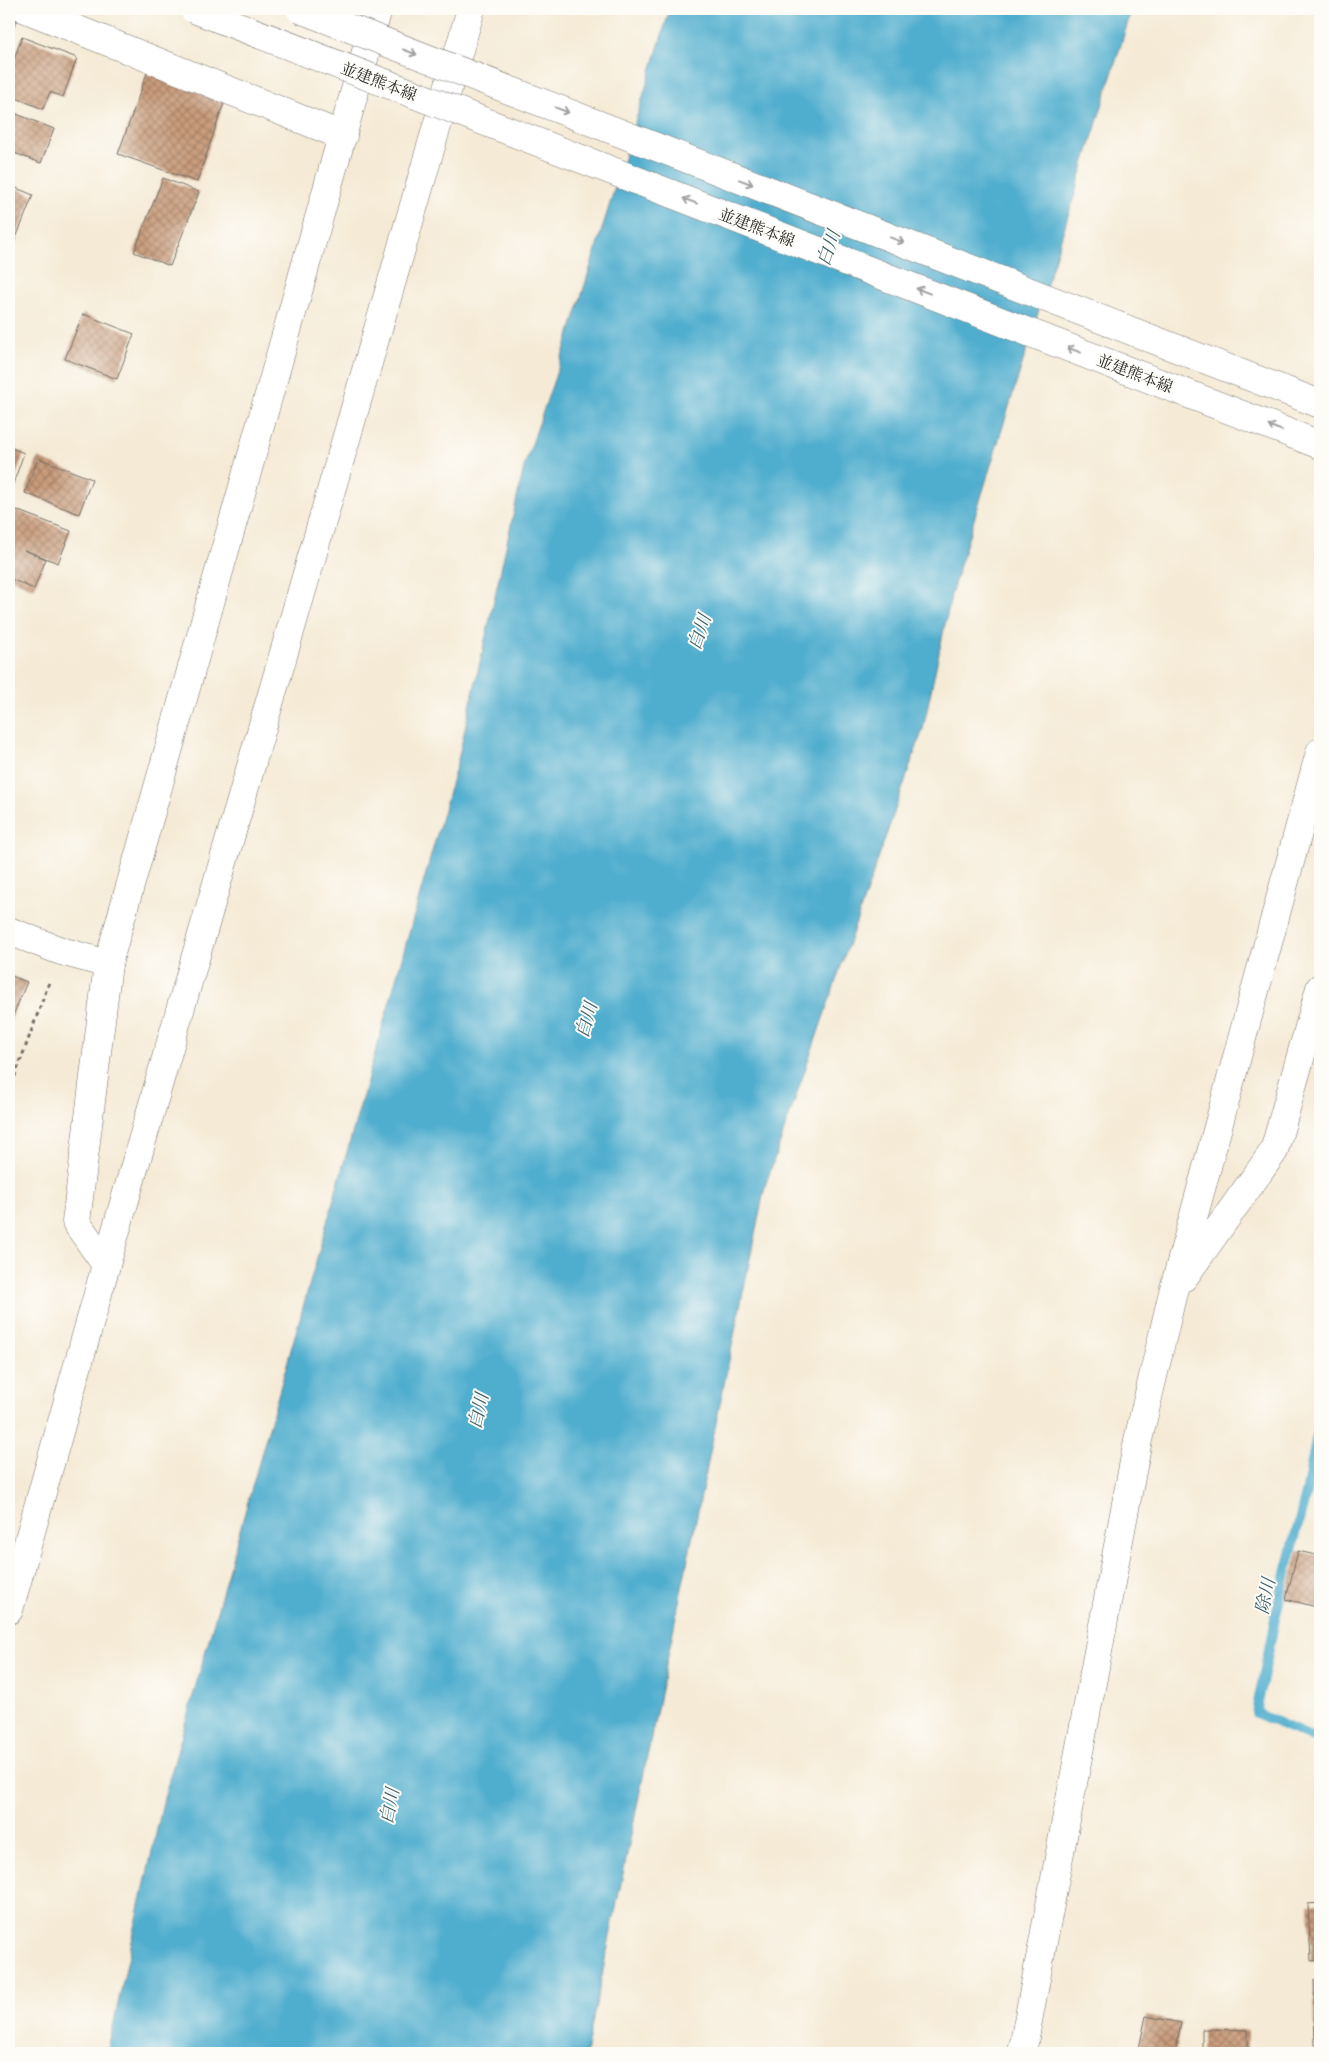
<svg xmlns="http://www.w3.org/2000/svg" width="1329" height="2062" font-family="'Gentium Book Plus','Noto Serif JP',serif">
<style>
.water{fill:#50adce;stroke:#3e6c7c}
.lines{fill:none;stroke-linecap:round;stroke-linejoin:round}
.stream{stroke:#50adce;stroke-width:10}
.building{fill:url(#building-cross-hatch)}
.street-casing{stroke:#726e66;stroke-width:29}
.path{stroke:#726e66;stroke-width:3;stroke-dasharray:4 4;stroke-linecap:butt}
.street{stroke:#fff;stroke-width:28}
.secondary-bridge-casing{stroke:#726e66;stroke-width:29;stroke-linecap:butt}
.secondary-bridge{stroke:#fff;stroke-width:28}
.oneway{stroke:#a0a0a0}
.labels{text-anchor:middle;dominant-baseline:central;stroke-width:4;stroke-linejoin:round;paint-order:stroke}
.street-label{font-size:16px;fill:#2b2b2b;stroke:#fdfcf7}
.water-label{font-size:18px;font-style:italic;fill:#3a5f6c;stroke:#fdfcf7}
</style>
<defs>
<pattern id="building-cross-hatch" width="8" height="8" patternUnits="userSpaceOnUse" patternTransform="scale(1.25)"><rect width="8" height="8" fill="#c99c7b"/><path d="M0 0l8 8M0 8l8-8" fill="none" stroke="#a37f65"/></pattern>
</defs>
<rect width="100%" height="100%" fill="#fdfcf7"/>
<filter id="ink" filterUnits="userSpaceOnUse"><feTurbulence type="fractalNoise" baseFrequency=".02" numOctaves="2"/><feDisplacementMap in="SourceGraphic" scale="10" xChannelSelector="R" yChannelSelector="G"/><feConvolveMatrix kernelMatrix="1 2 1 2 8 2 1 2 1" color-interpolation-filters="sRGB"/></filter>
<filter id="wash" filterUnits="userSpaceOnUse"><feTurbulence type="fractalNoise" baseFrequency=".0096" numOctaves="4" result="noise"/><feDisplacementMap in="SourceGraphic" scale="20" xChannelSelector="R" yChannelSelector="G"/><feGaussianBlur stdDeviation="1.12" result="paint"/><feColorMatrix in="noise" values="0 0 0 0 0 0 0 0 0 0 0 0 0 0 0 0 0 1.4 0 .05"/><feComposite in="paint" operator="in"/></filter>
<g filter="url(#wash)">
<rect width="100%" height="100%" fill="#f5ead5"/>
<polygon class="water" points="670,9 1132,9 952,591 923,729 765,1186 586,2053 107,2053 164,1798 458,760 524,467 569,336"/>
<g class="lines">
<polyline class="stream" points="1320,1419 1307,1489 1276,1614 1256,1713 1320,1741"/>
</g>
<g id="blocks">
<g class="building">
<polygon points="9,11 19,14 9,40"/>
<polygon points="22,37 77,58 63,97 50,92 43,109 9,95 9,73"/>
<polygon points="147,73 225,100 197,182 118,154"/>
<polygon points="9,111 54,129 41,163 9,151"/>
<polygon points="163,178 199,192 170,266 134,252"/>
<polygon points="9,185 33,195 9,256"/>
<polygon points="83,314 134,334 117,379 65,359"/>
<polygon points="9,447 24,453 12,487 9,486"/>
<polygon points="38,458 92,479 79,514 25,493"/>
<polygon points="16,510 71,531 58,563 24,550 46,559 34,589 9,578 9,530"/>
<polygon points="9,975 27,982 9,1025"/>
<polygon points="1298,1551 1320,1556 1320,1608 1286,1599"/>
<polygon points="1320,1903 1320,1960 1311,1961 1308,1904"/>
<polygon points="1314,1980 1320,1980 1320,2045 1315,2045"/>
<polygon points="1146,2016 1181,2023 1175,2053 1138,2053"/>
<polygon points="1202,2029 1248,2030 1248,2053 1202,2053"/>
</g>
</g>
</g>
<g filter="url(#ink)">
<use href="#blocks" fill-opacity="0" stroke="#726e66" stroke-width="1"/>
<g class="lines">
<g class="street-casing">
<g id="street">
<polyline points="26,9 343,136"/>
<polyline points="9,931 61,951 108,964"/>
<polyline points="106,1265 76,1222 108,964 378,9"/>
<polyline points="1184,1277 1274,1151 1320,988"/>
<polyline points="9,1610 106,1265 471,9"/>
<polyline points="1022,2053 1138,1440 1173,1292 1320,752"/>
</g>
</g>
<polyline class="path" points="9,1092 50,980"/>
<use href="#street" class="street"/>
<g class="secondary-bridge-casing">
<g id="secondary-bridge">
<polyline points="194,9 1320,445"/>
<polyline points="300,9 1320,404"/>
</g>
</g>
<use href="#secondary-bridge" class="secondary-bridge"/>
</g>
<defs><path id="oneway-shaft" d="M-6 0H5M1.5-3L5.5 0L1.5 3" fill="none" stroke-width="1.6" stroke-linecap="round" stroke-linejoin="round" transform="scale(1.25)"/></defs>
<g class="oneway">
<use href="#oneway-shaft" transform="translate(410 52) rotate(21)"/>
<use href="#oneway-shaft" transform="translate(562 110) rotate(21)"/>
<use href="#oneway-shaft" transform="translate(746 182) rotate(21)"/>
<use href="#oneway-shaft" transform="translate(690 201) rotate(-159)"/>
<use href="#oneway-shaft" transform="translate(897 240) rotate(21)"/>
<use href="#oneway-shaft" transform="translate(923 291) rotate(-159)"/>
<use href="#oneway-shaft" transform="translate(1074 350) rotate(-159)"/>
<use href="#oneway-shaft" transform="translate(1275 428) rotate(-159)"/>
</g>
</g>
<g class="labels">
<g class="street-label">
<text transform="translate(379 81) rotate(21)">並建熊本線</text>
<text transform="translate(757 227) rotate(21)">並建熊本線</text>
<text transform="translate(1135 373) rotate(21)">並建熊本線</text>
</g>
<g class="water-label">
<text transform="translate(828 248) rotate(-71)">白川</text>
<text transform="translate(699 632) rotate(-71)">白川</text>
<text transform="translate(586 1020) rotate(-74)">白川</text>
<text transform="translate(478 1411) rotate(-77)">白川</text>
<text transform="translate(1265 1596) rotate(-78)">除川</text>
<text transform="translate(389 1806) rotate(-79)">白川</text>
</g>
</g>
<rect width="1329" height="2062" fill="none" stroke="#fdfcf7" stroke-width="30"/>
</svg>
